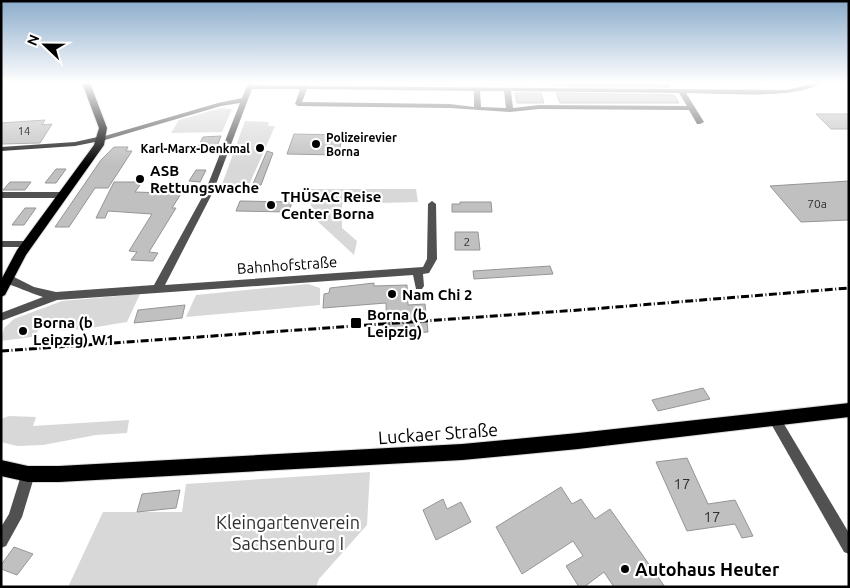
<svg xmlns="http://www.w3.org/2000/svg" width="850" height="588" font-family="Ubuntu,sans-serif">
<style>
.green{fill:#d8d8d8}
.building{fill:#c0c0c0;stroke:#959595}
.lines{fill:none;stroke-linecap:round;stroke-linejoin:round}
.primary-casing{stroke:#dbdbdb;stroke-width:2}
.minor{fill:#515151;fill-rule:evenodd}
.secondary{fill:#1e1e1e;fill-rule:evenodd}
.primary{fill:#000;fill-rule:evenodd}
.rail{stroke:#000;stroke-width:3;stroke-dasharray:8 2.5 1 2.5;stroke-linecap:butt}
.poi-dot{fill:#000;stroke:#fff;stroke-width:2}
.labels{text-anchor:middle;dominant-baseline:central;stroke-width:4.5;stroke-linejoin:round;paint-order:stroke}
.far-number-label{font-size:11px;fill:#303030}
.far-poi-label{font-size:12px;font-weight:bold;fill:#000;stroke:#fff;text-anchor:start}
.number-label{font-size:12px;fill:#303030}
.poi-label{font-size:15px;font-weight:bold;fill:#000;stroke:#fff;text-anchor:start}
.street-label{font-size:15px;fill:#000;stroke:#fff}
.near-number-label{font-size:15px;fill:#303030}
.near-street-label{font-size:18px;fill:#000;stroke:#fff}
.near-park-label{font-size:18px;fill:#2f2f2f;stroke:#fff}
.near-poi-label{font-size:18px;font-weight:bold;fill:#000;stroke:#fff;text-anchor:start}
</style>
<rect width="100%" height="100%" fill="#fff"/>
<g class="green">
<polygon points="221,108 232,109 222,132 171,133 179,120"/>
<polygon points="245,121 269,122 268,126 275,126 249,185 221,187"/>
<polygon points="307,189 416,189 418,202 342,204 342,228 357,241 354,255 314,218"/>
<polygon points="308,284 320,288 320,305 186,317 196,295"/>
<path d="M140,294l-13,28c-27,4 -59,12 -86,6l-9,9 -31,4 3,-13 10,-9 48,-18z"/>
<polygon points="9,416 36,417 33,426 129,420 127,433 96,435 43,445 17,446 1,442 1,419"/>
<polygon points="370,472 367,525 319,579 316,587 68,587 103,512 182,512 186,484"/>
</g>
<g class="building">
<polygon points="553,83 667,83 670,87 554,86"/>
<polygon points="515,93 541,93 544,103 517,103"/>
<polygon points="556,93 674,95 679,103 560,103"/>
<polygon points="816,114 849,114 849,129 831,129"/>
<polygon points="45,120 42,125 52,124 40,143 1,144 1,123"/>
<polygon points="294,134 343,135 338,155 287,154"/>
<polygon points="221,136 216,149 197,149 203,137"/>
<polygon points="114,147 128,147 126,151 132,151 108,188 95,188 69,227 55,227 101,160"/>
<polygon points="267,151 273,153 261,185 253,184"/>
<polygon points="56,169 66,169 56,183 45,183"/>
<polygon points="196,170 206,170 200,182 189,181"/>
<polygon points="849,181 849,220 801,222 770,186"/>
<polygon points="10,182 31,182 25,190 3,190"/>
<polygon points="114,182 142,182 135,192 164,193 167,188 184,189 172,208 176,208 149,252 158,253 153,261 131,260 137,252 129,251 152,214 108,211 105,218 96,218"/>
<polygon points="240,201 292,202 289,212 236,211"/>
<polygon points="460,202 491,202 492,212 452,212 452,204 460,204"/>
<polygon points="25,208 36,208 24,225 12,225"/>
<polygon points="455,232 478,232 480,250 455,250"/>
<polygon points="550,266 553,274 474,279 473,271"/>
<polygon points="374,283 374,286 407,285 408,305 425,304 428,332 387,335 386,303 323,308 324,294 329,293 330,288"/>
<polygon points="185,305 182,318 134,323 138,310"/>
<polygon points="703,388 710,399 658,411 652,400"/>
<polygon points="687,458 708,504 735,500 753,536 742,538 735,524 687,531 656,462"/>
<polygon points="561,487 572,504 581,499 595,519 610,509 665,587 614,587 604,572 584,587 579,587 566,566 583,556 573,541 522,574 496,527"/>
<polygon points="180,490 176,508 137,512 142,494"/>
<polygon points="443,499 447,509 461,502 471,522 436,540 423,510"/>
<polygon points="14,547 33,554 17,575 1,569 1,565"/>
</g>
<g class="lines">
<g class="primary-casing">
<g id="primary">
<polygon points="82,83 90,83 107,128 104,145 26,255 5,295 1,297 1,280 17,250 94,145 99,128"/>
<polygon points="849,403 849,417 578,449 462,460 59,482 28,482 1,476 1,460 28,466 59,466 462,444 578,433"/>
</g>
</g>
<g class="minor">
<path d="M248,83h6l-1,2 49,1 3,-2 3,2 478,4c11,-2 23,-7 34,-7 -22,17 -104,10 -134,10l18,29 -4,2h-3l-8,-14 -150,-1 -29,3 -60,-4 -152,-2 -3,-2 5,-15h-48l-39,103 -48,93 258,-18 4,-8 1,-55 4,-3 4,3 1,55 -8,14 -6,1 1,12 -2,3h-6l-3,-14 -356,25 -56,21v-8l42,-16c-14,-4 -26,-11 -39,-14l-2,-3 2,-3 8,-1 22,11 22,5 98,-7 51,-93 35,-89 -19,3 -116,34h-3l-4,-2 120,-35 24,-5zM307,89l167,2v16l-24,-3 -148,-2zM480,91h24l2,17 -25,-1zM511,91l168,2 8,13 -148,-1 -26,3z"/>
<polygon points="1,192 63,192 67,195 63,198 1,198"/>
<polygon points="1,241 27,241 32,244 27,247 1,247"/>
<polygon points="774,412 778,414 849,533 849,554 844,552 770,422 768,418 770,414"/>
<polygon points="28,467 33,469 35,474 22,517 6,546 1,548 1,527 9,514 23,469"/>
</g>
<polygon class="secondary" points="102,136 106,138 105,140 75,146 1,151 1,147 75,142"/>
<use href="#primary" class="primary"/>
<polyline class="rail" points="1,351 579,310 849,288"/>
</g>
<linearGradient id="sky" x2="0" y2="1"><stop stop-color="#8baccb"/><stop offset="0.5" stop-color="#fff"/><stop offset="1" stop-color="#fff" stop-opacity="0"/></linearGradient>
<rect width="850" height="165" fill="url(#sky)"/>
<g class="poi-dot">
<circle cx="316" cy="144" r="5"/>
<circle cx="260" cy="148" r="5"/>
<circle cx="140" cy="179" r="5"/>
<circle cx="271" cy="205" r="5"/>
<circle cx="392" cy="294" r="5"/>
<rect x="350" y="317" width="12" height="12" rx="2.5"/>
<circle cx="23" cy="331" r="5"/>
<circle cx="625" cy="569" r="5"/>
</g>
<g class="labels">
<g class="far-number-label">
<text x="24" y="131">14</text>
</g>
<g class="far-poi-label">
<text x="326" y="137">Polizeirevier<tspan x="326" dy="14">Borna</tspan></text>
<text x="250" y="148" text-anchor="end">Karl-Marx-Denkmal</text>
</g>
<g class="number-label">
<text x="817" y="203">70a</text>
<text x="467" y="241">2</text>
</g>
<g class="poi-label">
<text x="150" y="170">ASB<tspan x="150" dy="17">Rettungswache</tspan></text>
<text x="281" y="196">THÜSAC Reise<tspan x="281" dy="17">Center Borna</tspan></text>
<text x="402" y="294">Nam Chi 2</text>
<text x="367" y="314">Borna (b<tspan x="367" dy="17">Leipzig)</tspan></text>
<text x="33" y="322">Borna (b<tspan x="33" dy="17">Leipzig) W1</tspan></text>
</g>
<g class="street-label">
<text transform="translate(287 265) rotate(-4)">Bahnhofstraße</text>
</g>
<g class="near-number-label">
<text x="682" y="483">17</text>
<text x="712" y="516">17</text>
</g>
<g class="near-street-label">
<text transform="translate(438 433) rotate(-4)">Luckaer Straße</text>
</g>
<g class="near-park-label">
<text x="288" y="522">Kleingartenverein<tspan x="288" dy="21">Sachsenburg I</tspan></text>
</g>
<g class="near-poi-label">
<text x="635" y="569">Autohaus Heuter</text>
</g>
</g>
<rect width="850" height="588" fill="none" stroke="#000000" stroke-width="5"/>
<g transform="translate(45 45) rotate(292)" stroke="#ffffff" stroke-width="4" paint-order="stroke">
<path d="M0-4L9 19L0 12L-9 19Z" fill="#000000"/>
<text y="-8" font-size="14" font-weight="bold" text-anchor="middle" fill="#000000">N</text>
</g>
</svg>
